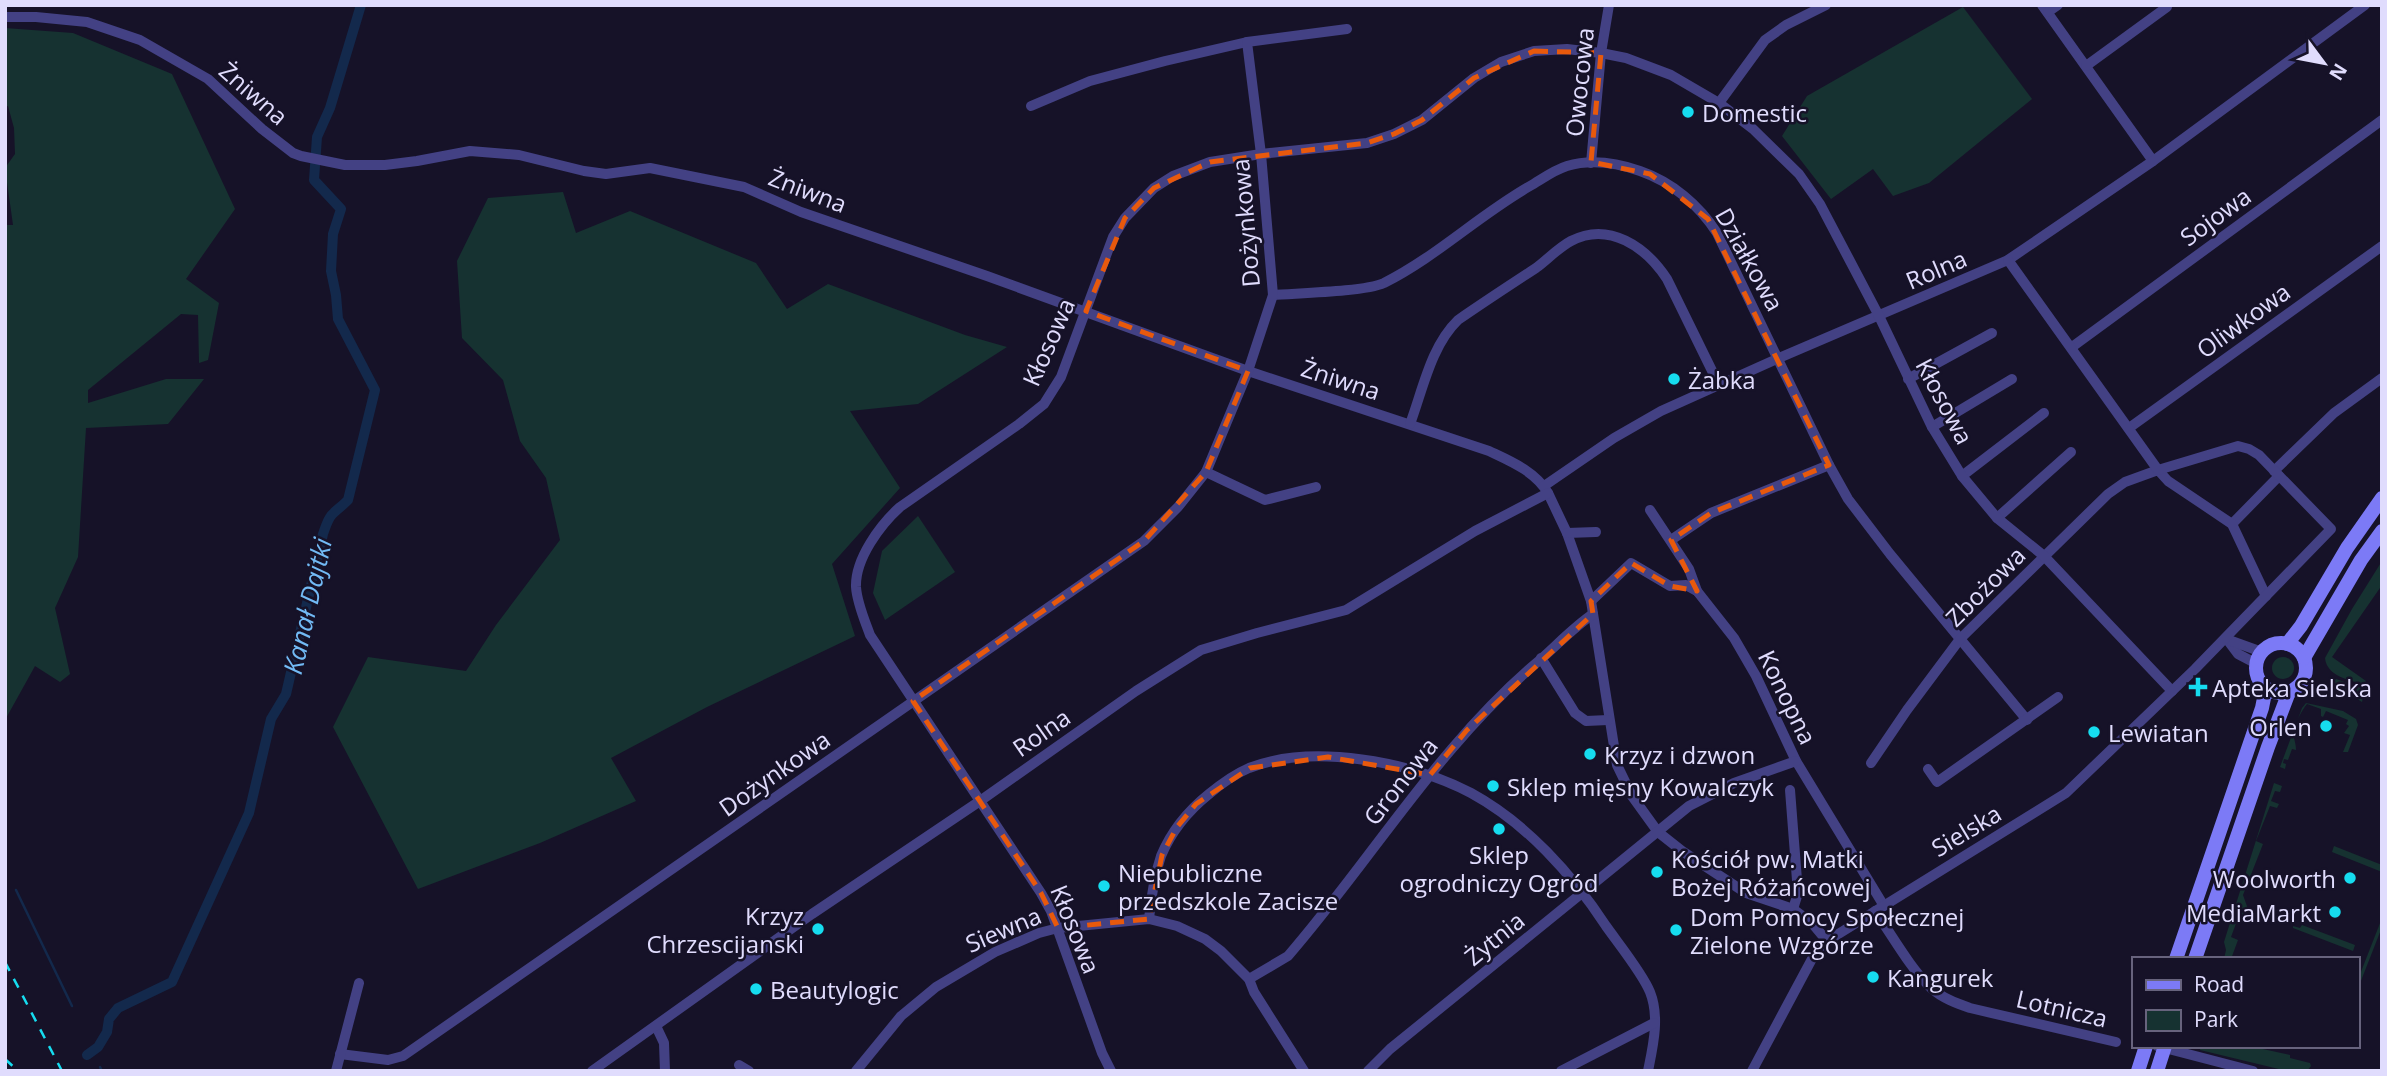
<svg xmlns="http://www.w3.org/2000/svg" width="2387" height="1076" font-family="'Open Sans',sans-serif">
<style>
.green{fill:#163231}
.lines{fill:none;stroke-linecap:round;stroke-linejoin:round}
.stream{stroke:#13294c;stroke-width:2.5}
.canal{stroke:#13294c;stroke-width:10}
.minor{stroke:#434184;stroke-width:10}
.secondary{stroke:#7c7af6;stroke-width:14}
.rail{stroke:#16dcef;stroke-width:2.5;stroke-dasharray:10 9;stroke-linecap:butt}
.marked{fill:none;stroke:#e8590c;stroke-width:5;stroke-dasharray:14 9;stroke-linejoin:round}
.poi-dot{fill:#16dcef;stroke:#161228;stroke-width:2.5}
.labels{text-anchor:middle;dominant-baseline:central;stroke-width:5;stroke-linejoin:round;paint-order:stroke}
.street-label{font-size:24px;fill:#e0dcfd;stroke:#161228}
.poi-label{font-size:24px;fill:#e0dcfd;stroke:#161228;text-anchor:start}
.water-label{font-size:26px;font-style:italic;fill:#72baf5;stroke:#161228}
</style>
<rect width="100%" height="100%" fill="#161228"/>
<g class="green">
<polygon points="1963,7 2032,99 1929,183 1893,196 1873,169 1831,199 1782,136 1807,96"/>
<polygon points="5,28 73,33 172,74 235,209 186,279 219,303 208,360 199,363 198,315 181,314 88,390 88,403 166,379 204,379 168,424 86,428 78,557 55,608 70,674 60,682 35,666 5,720 5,225 13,225 5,168 15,154 14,128 8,106 5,107"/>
<polygon points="563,192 576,233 630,211 756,263 787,309 828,284 965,335 1007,347 918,404 850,411 900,488 832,564 855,636 707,707 611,758 636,801 540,843 418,889 333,727 368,657 466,671 496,625 560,540 546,478 520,441 503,380 462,338 457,261 488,198"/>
<polygon points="918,516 955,572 885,620 873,593 882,551"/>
<path d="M2382,561v24l-50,72 34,24 -1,4c-15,-5 -38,-8 -40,-27l27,-49z"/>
<circle cx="2283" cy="668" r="11"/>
<polygon points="2336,679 2365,689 2362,702 2332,683"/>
<path d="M2306,703l37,8 13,8 2,6 -10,27h-5l7,-17 -6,-2 5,-7 -3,-2 2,-4 -22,-9 -3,6 -2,-1v-7l-14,-5c-6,7 -15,25 -13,34 1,4 2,8 2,12l-4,-1 -4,11 -4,-1 -1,4 3,1 -1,5 -5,-2 22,-59z"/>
<polygon points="2274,783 2282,786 2280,792 2275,791 2271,801 2279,804 2277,808 2270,806 2256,841 2263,844 2243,895 2248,909 2246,910 2237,907 2236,904"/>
<polygon points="2334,846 2382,865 2382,872 2332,852"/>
<polygon points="2234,910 2248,914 2246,920 2238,918 2231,937 2238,940 2231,959 2224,959 2226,950 2224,942"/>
<polygon points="2382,918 2382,927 2357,991 2357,982"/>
<polygon points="2302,925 2355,945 2353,951 2293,928 2293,926 2300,928"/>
<polygon points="2201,1046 2235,1046 2247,1049 2249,1046 2290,1055 2290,1058 2310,1063 2311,1066 2307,1071 2287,1071 2200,1050"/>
</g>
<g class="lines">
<g class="stream">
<polyline points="16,890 72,1006"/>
<polyline points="100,1067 102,1071"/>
</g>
<path class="canal" d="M87,1055l11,-8 9,-15 2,-13 9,-11 54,-26 77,-169 22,-94 15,-25 37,-160c8,-24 9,-18 25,-34l27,-110 -37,-71 -2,-24 -5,-24 2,-37 8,-25 -27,-29 3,-43 13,-29 31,-103"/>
<g class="minor">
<polyline points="2042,5 2153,161"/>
<polyline points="2048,12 2058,5"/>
<path d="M5,17h31l51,5 53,18 68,39 54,50 31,24 8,3 44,9h40l32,-4 53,-10 49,4 65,16 22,3 44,-6 94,19 57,25 186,64 261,95 241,80c21,10 46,20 59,42l19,40 24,68 26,164 15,31 26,36 24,19 64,42 47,16 19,14 15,18"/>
<polyline points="2086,66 2167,7"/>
<polyline points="1719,103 1765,40 1786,25 1826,5"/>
<polyline points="1031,106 1090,81 1165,61 1247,42"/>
<polyline points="1591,163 1601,53 1609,5"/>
<path d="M1273,295c25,-2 91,-3 111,-12 52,-26 95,-68 146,-97 12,-7 24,-16 37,-20 24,-7 50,-3 73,5 32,11 59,34 77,62l112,232 19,34 42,55 137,166"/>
<polyline points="2072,347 2382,120"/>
<polyline points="1908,379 1992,333"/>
<path d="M1410,424c13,-35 21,-78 48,-104 26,-18 52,-35 78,-52 11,-8 22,-20 35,-27 38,-20 75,6 96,38l52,106"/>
<polyline points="1932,427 2012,379"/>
<polyline points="2129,428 2382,246"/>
<polyline points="2274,471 2334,413 2382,378"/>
<polyline points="1206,472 1265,500 1316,487"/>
<polyline points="1962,476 2044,413"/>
<polyline points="1544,486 1614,438 1661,411 1779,358 2008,260 2153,161 2365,5"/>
<polyline points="1650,510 1689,569 1697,591 1734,638 1756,676 1796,761 1884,906"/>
<polyline points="1997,518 2071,452"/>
<polyline points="2232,524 2279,476"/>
<polyline points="1567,533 1596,532"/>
<polyline points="1671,540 1711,513 1829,465"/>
<polyline points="1591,601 1631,563 1670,586 1686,585 1697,591"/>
<polyline points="2226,638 2238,654 2257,664"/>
<polyline points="2226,639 2262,652"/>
<polyline points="1541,658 1575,713 1586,721 1608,720"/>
<polyline points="1871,763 1907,710 1960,639 2108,494 2125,482 2158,470 2168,481 2232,524 2266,596"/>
<polyline points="1928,769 1937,782 2058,697"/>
<polyline points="1790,790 1798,893 1793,909"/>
<path d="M1875,911c17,24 35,57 56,77 11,10 25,15 39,20l146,34"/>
<path d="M1149,919c2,-21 5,-42 12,-63 10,-24 28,-46 48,-62 12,-10 26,-20 40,-26 64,-25 163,-6 222,25 55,30 101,81 135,133 12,17 37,48 44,66 10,25 3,54 -2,79"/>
<path d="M1249,979l39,-23c85,-98 152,-213 253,-297 17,-15 33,-32 52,-45"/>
<polyline points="656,1026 664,1043 665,1071"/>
<polyline points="2157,1046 2253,1071"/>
<polyline points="340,1054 388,1060 403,1056 1144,541 1178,507 1206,472 1248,371 1273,295 1261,154 1247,42 1347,29"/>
<polyline points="739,1065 749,1071"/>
<polyline points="336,1071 359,983"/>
<polyline points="592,1071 812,914 980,801 1136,691 1201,650 1257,633 1346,610 1475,531 1548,493"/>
<polyline points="856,1071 901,1016 936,987 995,952 1039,933 1058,928 1149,919 1177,926 1205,939 1221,951 1249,979 1254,992 1304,1071"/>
<path d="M1111,1071l-9,-18 -51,-142 -10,-18 -171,-258c-5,-14 -13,-32 -14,-48 -1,-28 24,-62 44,-80l119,-83 25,-20 17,-27 52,-140 12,-19 29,-30 19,-12 37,-14 51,-8 106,-11 27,-9 28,-14 52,-42 27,-16 33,-11 33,-2 34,4 25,5 45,17 48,28 34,26 46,45 21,30 59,112 53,111 30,49 35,42 47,38 128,135"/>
<polyline points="1368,1071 1390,1049 1689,806 1734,783 1796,761"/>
<polyline points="1561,1071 1654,1023"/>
<polyline points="1752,1071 1813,957 1827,941 2066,793 2195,669 2331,529 2259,455 2249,449 2238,446 2158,470 2008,260"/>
</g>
<g class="secondary">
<circle cx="2281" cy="668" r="25"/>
<polyline points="2287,644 2301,626 2347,548 2382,498"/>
<polyline points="2304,658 2361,560 2382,531"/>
<polyline points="2176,959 2262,708 2266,688"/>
<polyline points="2195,959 2268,747 2289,692"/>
<polyline points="2138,1071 2146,1046"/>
<polyline points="2157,1071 2165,1046"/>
</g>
<g class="rail">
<polyline points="5,962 62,1071"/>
<polyline points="5,1059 18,1071"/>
</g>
</g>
<path class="marked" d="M1534,51l67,2 -10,109 59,12 58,45 121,246 -118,48 -40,27 26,51 -27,-5 -39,-23 -40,38 2,13 -126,116 -37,45 -102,-18 -78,11 -54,36 -19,23 -15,28 -13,64 -91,9 -17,-35 -128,-192 231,-160 62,-69 42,-101 -162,-60 39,-93 29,-30 56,-26 157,-19 27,-9 28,-14 52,-42z"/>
<g class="poi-dot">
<circle cx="1688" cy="112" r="7"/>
<circle cx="1674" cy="379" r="7"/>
<path d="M2194.5 676.5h7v7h7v7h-7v7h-7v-7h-7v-7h7z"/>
<circle cx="2326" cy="726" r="7"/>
<circle cx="2094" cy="732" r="7"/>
<circle cx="1590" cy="754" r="7"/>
<circle cx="1493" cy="786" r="7"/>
<circle cx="1499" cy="829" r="7"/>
<circle cx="1657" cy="872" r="7"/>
<circle cx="2350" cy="878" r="7"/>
<circle cx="1104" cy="886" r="7"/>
<circle cx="2335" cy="912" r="7"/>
<circle cx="818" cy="929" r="7"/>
<circle cx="1676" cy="930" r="7"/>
<circle cx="1873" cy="977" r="7"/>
<circle cx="756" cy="989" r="7"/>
</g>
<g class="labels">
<g class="street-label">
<text transform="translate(1579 82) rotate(-84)">Owocowa</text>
<text transform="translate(254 93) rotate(41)">Żniwna</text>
<text transform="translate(808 190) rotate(21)">Żniwna</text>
<text transform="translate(2215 216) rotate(-36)">Sojowa</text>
<text transform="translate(1245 223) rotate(-95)">Dożynkowa</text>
<text transform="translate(1750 259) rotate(61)">Działkowa</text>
<text transform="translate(1936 269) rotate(-23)">Rolna</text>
<text transform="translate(2243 320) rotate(-36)">Oliwkowa</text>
<text transform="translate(1048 342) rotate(-66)">Kłosowa</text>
<text transform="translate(1341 379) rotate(18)">Żniwna</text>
<text transform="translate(1945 401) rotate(62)">Kłosowa</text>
<text transform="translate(1985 586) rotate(-45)">Zbożowa</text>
<text transform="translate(1788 697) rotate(64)">Konopna</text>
<text transform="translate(1041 732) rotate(-35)">Rolna</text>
<text transform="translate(774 773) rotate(-35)">Dożynkowa</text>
<text transform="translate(1400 781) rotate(-52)">Gronowa</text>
<text transform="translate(1966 830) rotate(-31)">Sielska</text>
<text transform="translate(1003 929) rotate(-23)">Siewna</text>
<text transform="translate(1076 929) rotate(68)">Kłosowa</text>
<text transform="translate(1494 938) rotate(-39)">Żytnia</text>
<text transform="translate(2062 1008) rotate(13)">Lotnicza</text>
</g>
<g class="poi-label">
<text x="1702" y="112">Domestic</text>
<text x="1688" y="379">Żabka</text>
<text x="2212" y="687">Apteka Sielska</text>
<text x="2312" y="726" text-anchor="end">Orlen</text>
<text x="2108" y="732">Lewiatan</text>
<text x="1604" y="754">Krzyz i dzwon</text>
<text x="1507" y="786">Sklep mięsny Kowalczyk</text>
<text x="1499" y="854" text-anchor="middle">Sklep<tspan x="1499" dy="28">ogrodniczy Ogród</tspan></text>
<text x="1671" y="858">Kościół pw. Matki<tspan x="1671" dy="28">Bożej Różańcowej</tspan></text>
<text x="1118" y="872">Niepubliczne<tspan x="1118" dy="28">przedszkole Zacisze</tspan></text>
<text x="2336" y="878" text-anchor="end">Woolworth</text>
<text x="2321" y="912" text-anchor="end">MediaMarkt</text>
<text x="804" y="915" text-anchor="end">Krzyz<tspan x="804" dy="28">Chrzescijanski</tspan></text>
<text x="1690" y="916">Dom Pomocy Społecznej<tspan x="1690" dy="28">Zielone Wzgórze</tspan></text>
<text x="1887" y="977">Kangurek</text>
<text x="770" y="989">Beautylogic</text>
</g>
<g class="water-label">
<text transform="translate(307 606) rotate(-77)">Kanał Dajtki</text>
</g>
</g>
<rect width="2387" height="1076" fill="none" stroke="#e0dcfd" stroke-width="14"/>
<rect x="2132" y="957" width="228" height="91" fill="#161228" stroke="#67637d" stroke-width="2"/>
<rect x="2146" y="980" width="35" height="10" fill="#7c7af6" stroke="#67637d" stroke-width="2"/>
<text x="2194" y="992" font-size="21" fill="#e0dcfd">Road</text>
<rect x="2146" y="1010" width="35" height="21" fill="#163231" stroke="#67637d" stroke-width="2"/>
<text x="2194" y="1027" font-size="21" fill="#e0dcfd">Park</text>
<g transform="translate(2324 63) rotate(122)" stroke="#161228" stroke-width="5" paint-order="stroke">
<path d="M0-5L12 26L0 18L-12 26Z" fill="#e0dcfd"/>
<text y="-10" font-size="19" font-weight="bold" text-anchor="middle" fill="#e0dcfd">N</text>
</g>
</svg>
